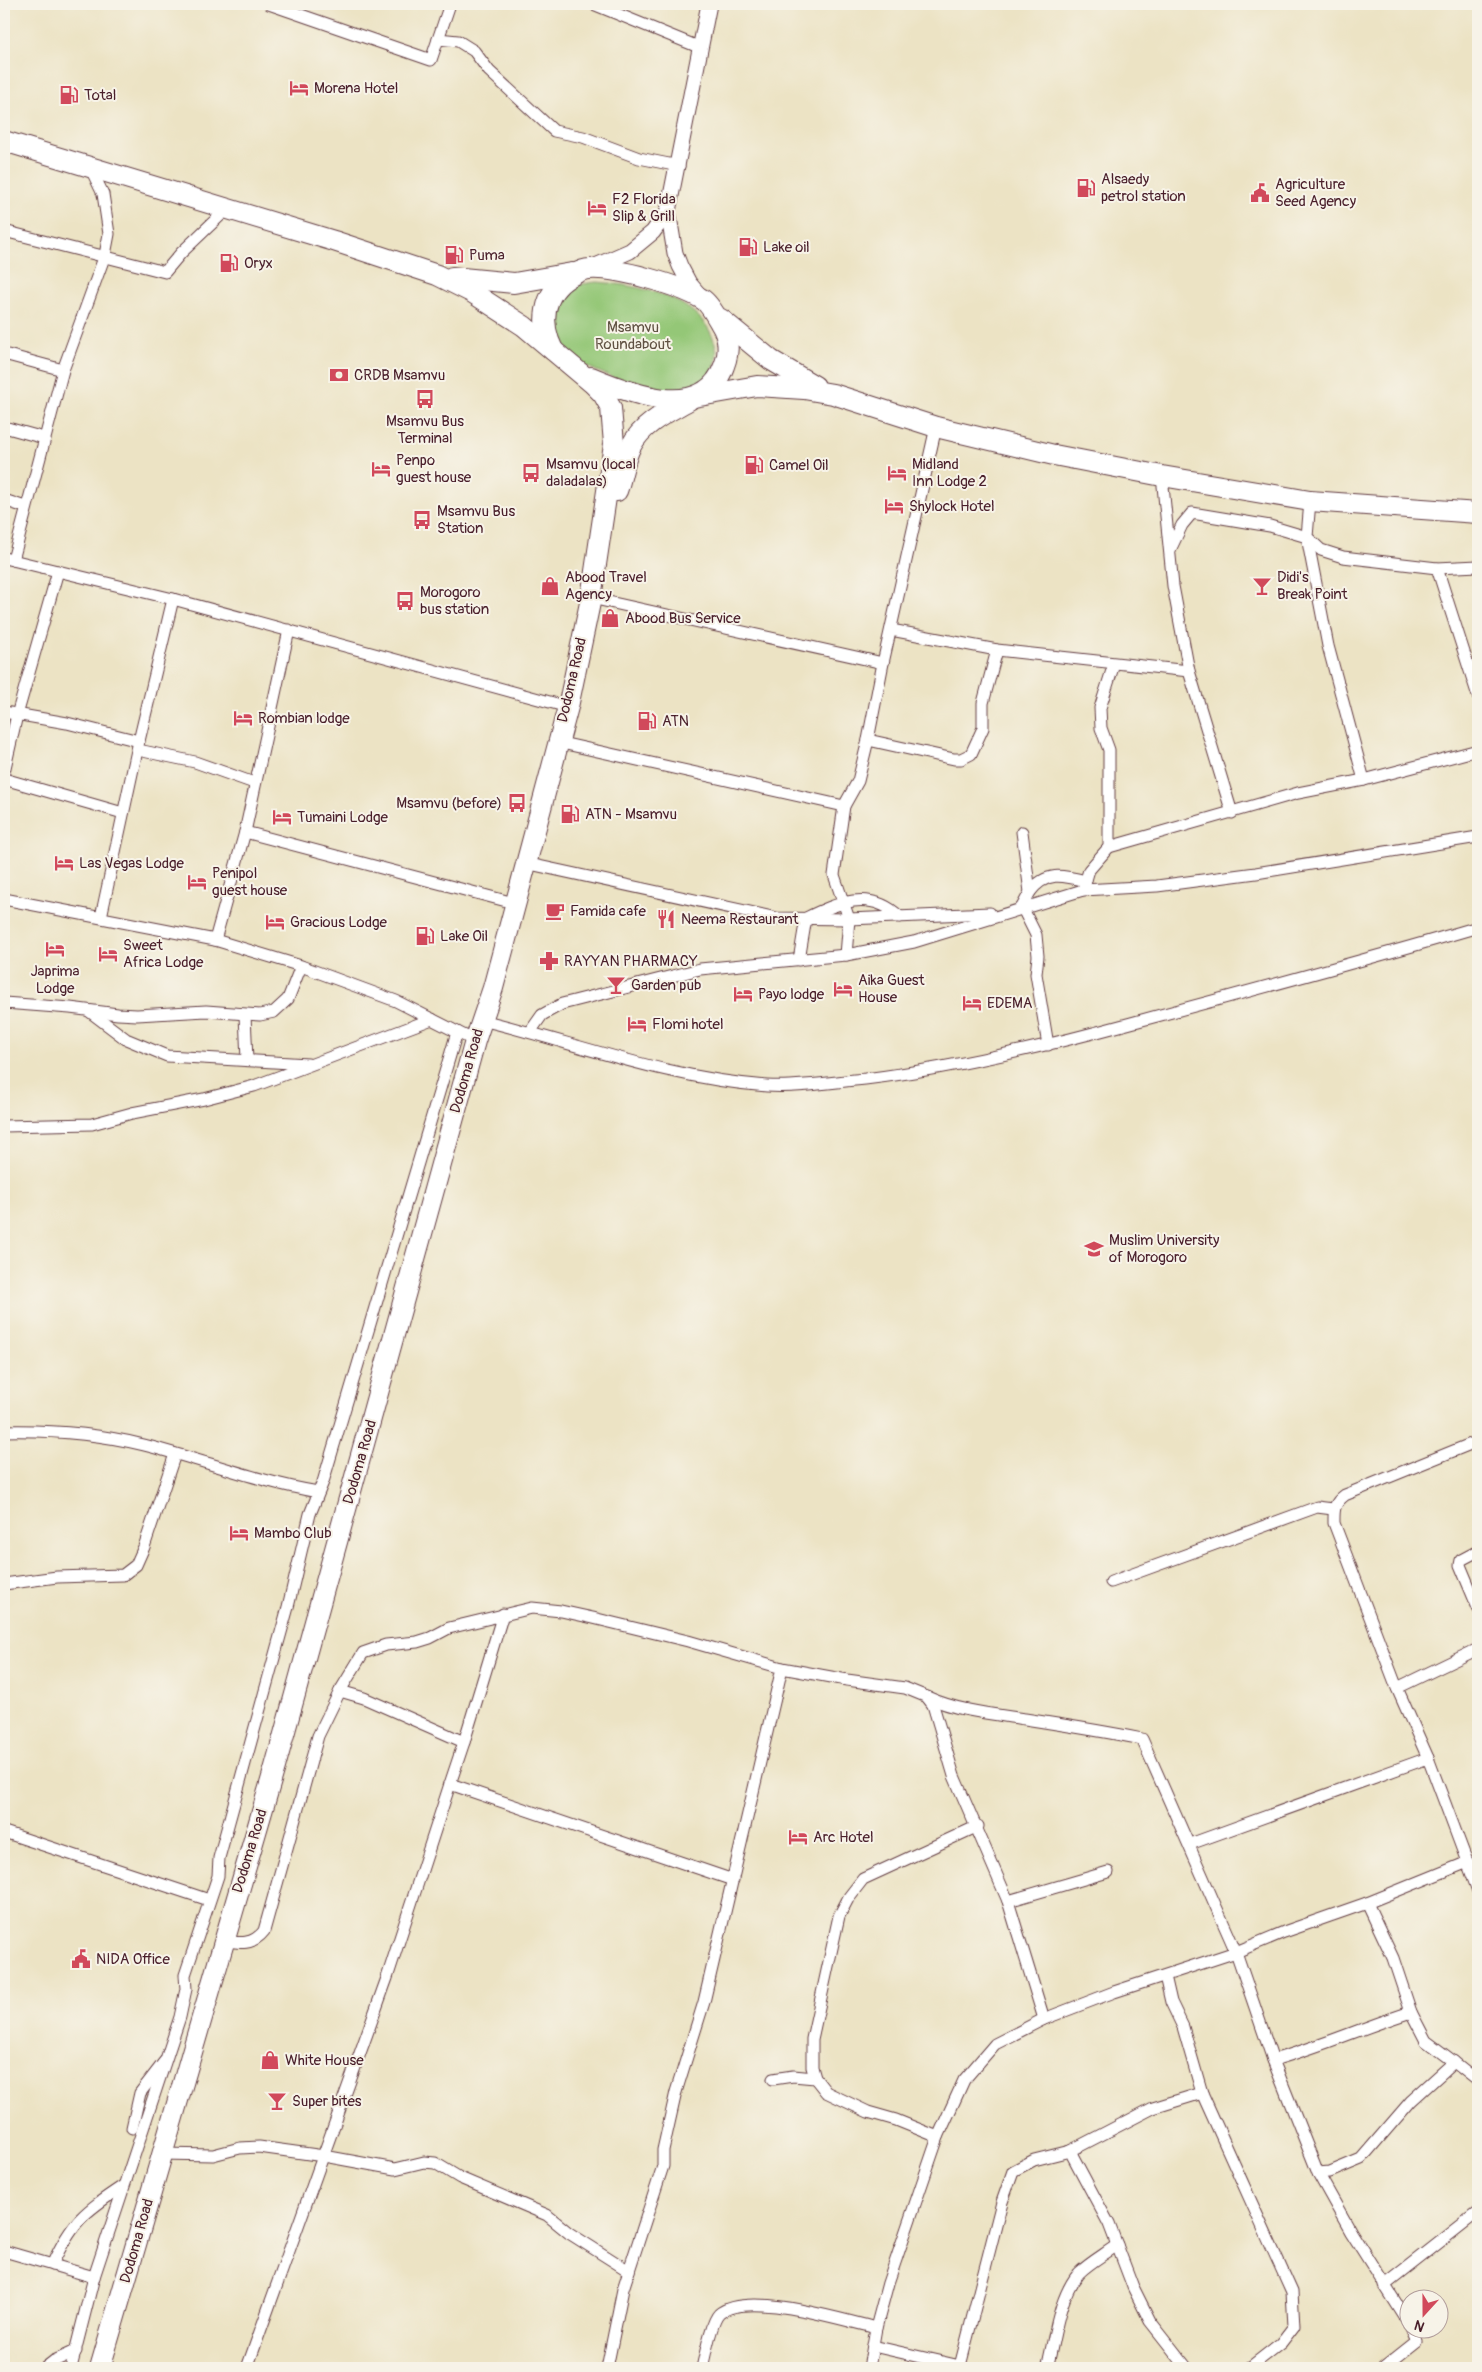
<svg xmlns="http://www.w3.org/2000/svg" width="1482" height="2372" font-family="Pangolin,sans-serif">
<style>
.green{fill:#94c777;stroke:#6f7351}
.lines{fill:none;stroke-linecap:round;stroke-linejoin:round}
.street-casing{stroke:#623c42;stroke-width:13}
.secondary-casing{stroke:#623c42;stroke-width:17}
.highway-casing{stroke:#623c42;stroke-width:22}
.street{stroke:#fff;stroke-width:11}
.secondary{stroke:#fff;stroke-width:15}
.highway{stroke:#fff;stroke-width:20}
.labels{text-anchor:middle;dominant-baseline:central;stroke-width:4;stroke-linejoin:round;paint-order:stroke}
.poi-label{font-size:15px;fill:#4a1f2b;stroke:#f7f3e8;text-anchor:start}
.park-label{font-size:15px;fill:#605142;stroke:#f7f3e8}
.street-label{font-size:15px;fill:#4a1f2b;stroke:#f7f3e8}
</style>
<rect width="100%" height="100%" fill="#f7f3e8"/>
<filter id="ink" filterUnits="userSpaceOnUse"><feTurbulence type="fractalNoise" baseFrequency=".02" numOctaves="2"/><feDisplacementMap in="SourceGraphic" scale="10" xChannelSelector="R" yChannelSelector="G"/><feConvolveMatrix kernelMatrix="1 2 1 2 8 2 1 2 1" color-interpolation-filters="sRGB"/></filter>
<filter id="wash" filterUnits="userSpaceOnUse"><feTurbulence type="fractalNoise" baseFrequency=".0096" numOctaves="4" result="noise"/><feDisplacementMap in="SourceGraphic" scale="20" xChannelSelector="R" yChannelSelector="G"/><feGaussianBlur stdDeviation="1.12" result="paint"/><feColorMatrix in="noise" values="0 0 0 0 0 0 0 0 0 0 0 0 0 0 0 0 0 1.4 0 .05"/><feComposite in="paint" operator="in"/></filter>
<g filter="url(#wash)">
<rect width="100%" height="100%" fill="#ece3c4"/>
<path class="green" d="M597,282c41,3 104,15 118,61 4,11 1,25 -7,35 -11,12 -36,16 -50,13 -19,-3 -63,-19 -79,-29 -9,-6 -17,-16 -24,-24 -2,-35 2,-53 42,-56z"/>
</g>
<g filter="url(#ink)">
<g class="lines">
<g class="street-casing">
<g id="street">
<polyline points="269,4 431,60 450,4"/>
<polyline points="593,4 701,48"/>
<polyline points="438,39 458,41 474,51 489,71 554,131 583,137 639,158 679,166"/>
<polyline points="4,231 165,272 181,253 227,209"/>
<polyline points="4,354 63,370"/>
<polyline points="4,427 44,438"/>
<polyline points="1162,476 1173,586 1189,671 1232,813"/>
<polyline points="4,500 25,507"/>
<polyline points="1310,501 1307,537 1321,550 1343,557 1437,568 1478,696"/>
<polyline points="1170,550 1182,525 1192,513 1270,526 1307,537 1328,646 1364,780"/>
<polyline points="4,558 173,599 568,707"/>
<polyline points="13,560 63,370 105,255 109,234 103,194 90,167"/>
<polyline points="1437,568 1478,566"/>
<polyline points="591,598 883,663"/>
<polyline points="891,630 997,650 1189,671"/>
<polyline points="4,712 67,723 139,741"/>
<polyline points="868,740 954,759 961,759 971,754 983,728 983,703 997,650"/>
<polyline points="557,742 844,806"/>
<polyline points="138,750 195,762 254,783"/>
<polyline points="4,772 17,715 58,571"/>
<polyline points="4,779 123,813"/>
<polyline points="245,832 514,903"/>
<polyline points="1022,832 1030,892 1022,907 1036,935 1038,956 1036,974 1048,1045"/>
<polyline points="1109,847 1298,793 1364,780 1478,750"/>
<polyline points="525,863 777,918 849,919 990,913"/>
<polyline points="1083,890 1089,870 1109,847 1109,750 1101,728 1100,708 1114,664"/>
<path d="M1030,892c16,-21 32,-17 56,-11"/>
<polyline points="4,899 215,940 301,966 396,1001 475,1041"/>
<polyline points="101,917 139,741 173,599"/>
<polyline points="215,940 245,832 289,630"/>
<polyline points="846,955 849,919 834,875 844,806 858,781 868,740 883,663 936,427"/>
<path d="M799,960l7,-42c31,-15 64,-30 94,-1"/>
<polyline points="4,1003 70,1008 118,1014 137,1015 206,1011 260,1015 274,1012 288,999 301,966"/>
<polyline points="89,1011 126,1039 167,1056 308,1064"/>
<polyline points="245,1015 247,1060"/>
<path d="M482,1020c94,23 187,59 285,66 32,2 66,-4 98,-7 90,-11 178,-32 266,-56 116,-31 232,-62 347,-96"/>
<polyline points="530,1032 542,1015 562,1004 700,969 846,955 914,942 1083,890 1157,886 1256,873 1478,837"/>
<polyline points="4,1126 92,1124 132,1113 204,1099 254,1086 432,1019"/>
<path d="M4,1431c46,-1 95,3 140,14 59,15 115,37 174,47"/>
<path d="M1478,1441l-133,54c-12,9 -11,15 -11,28l63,165 31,70 50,133"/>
<polyline points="1478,1551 1461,1560 1460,1565 1478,1608"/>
<polyline points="1111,1582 1317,1507 1333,1509"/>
<polyline points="4,1584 57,1577 123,1575 136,1565 144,1547 175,1454"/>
<polyline points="782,1668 847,1680 905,1688 927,1697 933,1705 954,1776 1008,1901 1044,2019"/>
<polyline points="1397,1688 1478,1649"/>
<polyline points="340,1691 364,1698 464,1742 450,1784 733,1880"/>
<path d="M927,1697c31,14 64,17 98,22 39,6 78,12 117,20l94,213 37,108 45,113 33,59 59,93"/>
<polyline points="464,1742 503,1614"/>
<polyline points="4,1832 209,1900"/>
<polyline points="1190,1844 1428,1758"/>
<polyline points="1008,1901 1108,1872"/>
<path d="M223,1940c17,4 30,5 41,-9l54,-195 22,-45 23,-38 23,-8 31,-3 13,-4 19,-10 83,-20 29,3 32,7 95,23 94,27 -78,334 -28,90 -13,58v16l-40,123 -16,79"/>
<polyline points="1165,1976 1171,2002 1183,2027 1202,2093 1292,2292 1294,2326 1281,2343 1249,2368"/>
<path d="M1273,2060c47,-13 91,-33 138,-48"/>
<polyline points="1454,2062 1478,2081"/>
<polyline points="773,2079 793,2076 815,2078"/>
<polyline points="132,2128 140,2093 164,2062"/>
<polyline points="938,2137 896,2120 868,2112 826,2092 815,2078 812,2067 812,2039 839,1916 849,1897 863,1879 978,1826"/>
<polyline points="162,2154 213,2155 240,2148 259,2147 324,2156 395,2169 424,2162 435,2163 460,2178 547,2215 569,2233 629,2271"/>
<polyline points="1318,2173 1330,2172 1361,2159 1411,2101 1454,2062 1426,2041 1411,2012 1393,1958 1367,1903"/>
<polyline points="4,2251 94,2277"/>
<path d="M52,2265c20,-44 32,-53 71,-79"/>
<polyline points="1384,2286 1478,2212"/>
<polyline points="873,2346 960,2366 1002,2202 1013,2171 1034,2160 1070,2151"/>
<polyline points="45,2368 54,2361 76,2351"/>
<polyline points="71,2368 94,2277 180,2017 186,1989 185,1975 218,1876 219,1858 288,1607 310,1514 323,1482 457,1032"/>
<polyline points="247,2368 387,1978 450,1784"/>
<path d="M702,2368c3,-12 9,-46 17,-54 27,-24 124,6 157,14"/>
<polyline points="869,2368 876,2328 888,2283 938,2137 964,2080 995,2044 1044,2019 1114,1992 1236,1952 1284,1932 1367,1903 1468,1862"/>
<path d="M1047,2368c8,-30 11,-70 32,-95 10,-10 26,-19 38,-28"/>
<polyline points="1187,2368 1150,2321 1133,2287 1109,2224 1070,2151 1153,2108 1202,2093"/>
<polyline points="1383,2368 1417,2341 1412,2330"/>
</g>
</g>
<g class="secondary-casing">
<g id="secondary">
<polyline points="591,268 630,251 653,232 668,211"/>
<polyline points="701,297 689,283 680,266 675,253 668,211 709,4"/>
</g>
</g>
<g class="highway-casing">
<g id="highway">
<polyline points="4,141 334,241 437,275 473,293 524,326 592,383 603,394 611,408 614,444 591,598 568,707 493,988 475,1041 275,1767 100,2368"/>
<polyline points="452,277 514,283 572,273"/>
<polyline points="721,319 771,360 815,386"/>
<path d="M553,350c-13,-26 -11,-56 16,-73 6,-3 13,-8 20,-8 27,-2 90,16 113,30 7,4 14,17 18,24 9,14 10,28 4,43 -20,57 -95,27 -133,11"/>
<polyline points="694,397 757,386 804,389 833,394 936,427 1054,455 1162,476 1310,501 1478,513"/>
<path d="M617,491c5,-14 7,-32 14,-45 12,-23 37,-34 58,-46"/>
</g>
</g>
<use href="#street" class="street"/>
<use href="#secondary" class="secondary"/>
<use href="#highway" class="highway"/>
</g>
</g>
<defs>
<g id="hotel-bare" transform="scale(1.5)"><path d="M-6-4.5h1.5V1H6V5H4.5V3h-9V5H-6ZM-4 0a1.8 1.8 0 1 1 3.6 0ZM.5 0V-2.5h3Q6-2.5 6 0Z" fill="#d1495b" stroke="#f7f3e8" stroke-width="2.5" paint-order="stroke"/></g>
<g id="fuel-bare" transform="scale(1.5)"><path d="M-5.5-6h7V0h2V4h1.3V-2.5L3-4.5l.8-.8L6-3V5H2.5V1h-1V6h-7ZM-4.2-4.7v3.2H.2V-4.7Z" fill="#d1495b" stroke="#f7f3e8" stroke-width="2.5" paint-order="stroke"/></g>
<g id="civic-bare" transform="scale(1.5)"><path d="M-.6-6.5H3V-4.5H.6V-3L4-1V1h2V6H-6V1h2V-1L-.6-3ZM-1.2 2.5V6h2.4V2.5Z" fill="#d1495b" stroke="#f7f3e8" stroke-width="2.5" paint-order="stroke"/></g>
<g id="bank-bare" transform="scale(1.5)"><path d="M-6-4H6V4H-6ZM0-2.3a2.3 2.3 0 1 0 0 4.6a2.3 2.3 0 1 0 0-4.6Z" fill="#d1495b" stroke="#f7f3e8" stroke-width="2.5" paint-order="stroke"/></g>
<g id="bus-bare" transform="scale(1.5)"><path d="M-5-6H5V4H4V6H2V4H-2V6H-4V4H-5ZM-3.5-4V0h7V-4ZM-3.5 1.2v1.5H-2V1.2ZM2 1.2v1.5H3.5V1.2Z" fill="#d1495b" stroke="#f7f3e8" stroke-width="2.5" paint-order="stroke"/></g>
<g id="shop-bare" transform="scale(1.5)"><path d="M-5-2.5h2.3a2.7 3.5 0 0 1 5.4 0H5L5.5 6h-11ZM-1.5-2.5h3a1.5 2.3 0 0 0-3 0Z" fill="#d1495b" stroke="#f7f3e8" stroke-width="2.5" paint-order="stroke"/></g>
<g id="bar-bare" transform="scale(1.5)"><path d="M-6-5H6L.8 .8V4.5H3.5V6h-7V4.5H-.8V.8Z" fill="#d1495b" stroke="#f7f3e8" stroke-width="2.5" paint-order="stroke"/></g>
<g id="cafe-bare" transform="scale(1.5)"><path d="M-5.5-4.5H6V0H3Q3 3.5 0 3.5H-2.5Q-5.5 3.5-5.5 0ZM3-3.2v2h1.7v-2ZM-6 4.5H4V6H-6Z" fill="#d1495b" stroke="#f7f3e8" stroke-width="2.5" paint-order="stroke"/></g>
<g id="restaurant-bare" transform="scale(1.5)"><path d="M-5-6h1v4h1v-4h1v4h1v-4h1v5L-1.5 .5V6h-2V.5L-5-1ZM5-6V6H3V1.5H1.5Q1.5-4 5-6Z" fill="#d1495b" stroke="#f7f3e8" stroke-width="2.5" paint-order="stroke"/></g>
<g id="pharmacy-bare" transform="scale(1.5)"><path d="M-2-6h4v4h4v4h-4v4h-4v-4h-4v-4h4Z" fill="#d1495b" stroke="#f7f3e8" stroke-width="2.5" paint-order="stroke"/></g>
<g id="university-bare" transform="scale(1.5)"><path d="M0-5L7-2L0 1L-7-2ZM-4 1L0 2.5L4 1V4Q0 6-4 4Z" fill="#d1495b" stroke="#f7f3e8" stroke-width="2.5" paint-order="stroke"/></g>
</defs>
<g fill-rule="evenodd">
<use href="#hotel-bare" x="299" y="88"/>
<use href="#fuel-bare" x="69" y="95"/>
<use href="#fuel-bare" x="1086" y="188"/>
<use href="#civic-bare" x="1260" y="193"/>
<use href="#hotel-bare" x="597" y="208"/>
<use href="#fuel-bare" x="748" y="247"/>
<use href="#fuel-bare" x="454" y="255"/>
<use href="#fuel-bare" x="229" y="263"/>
<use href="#bank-bare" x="339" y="375"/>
<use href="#bus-bare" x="425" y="399"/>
<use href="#fuel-bare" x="754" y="465"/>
<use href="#hotel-bare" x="381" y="469"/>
<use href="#bus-bare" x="531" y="473"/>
<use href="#hotel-bare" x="897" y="473"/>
<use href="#hotel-bare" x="894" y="506"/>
<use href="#bus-bare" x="422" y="520"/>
<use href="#shop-bare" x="550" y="586"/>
<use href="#bar-bare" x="1262" y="586"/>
<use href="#bus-bare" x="405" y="601"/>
<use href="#shop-bare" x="610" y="618"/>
<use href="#hotel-bare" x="243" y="718"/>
<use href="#fuel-bare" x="647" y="721"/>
<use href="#bus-bare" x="517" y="803"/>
<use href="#fuel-bare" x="570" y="814"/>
<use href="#hotel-bare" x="282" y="817"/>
<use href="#hotel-bare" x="64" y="863"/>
<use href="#hotel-bare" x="197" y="882"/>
<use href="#cafe-bare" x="555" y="911"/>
<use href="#restaurant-bare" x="666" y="919"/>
<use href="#hotel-bare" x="275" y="922"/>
<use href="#fuel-bare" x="425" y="936"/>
<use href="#hotel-bare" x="55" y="949"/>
<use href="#hotel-bare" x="108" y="954"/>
<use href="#pharmacy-bare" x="549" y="961"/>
<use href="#bar-bare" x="616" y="985"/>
<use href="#hotel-bare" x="843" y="989"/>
<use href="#hotel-bare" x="743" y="994"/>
<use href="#hotel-bare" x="972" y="1003"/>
<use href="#hotel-bare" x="637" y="1024"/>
<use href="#university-bare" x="1094" y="1249"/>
<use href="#hotel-bare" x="239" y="1533"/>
<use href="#hotel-bare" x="798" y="1837"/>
<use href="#civic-bare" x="81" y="1959"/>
<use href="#shop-bare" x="270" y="2060"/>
<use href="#bar-bare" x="277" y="2101"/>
</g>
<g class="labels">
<g class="poi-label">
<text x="314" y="88">Morena Hotel</text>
<text x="84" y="95">Total</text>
<text x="1101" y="179">Alsaedy<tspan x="1101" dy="17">petrol station</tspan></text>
<text x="1275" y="184">Agriculture<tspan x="1275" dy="17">Seed Agency</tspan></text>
<text x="612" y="199">F2 Florida<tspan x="612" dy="17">Slip &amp; Grill</tspan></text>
<text x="763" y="247">Lake oil</text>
<text x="469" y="255">Puma</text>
<text x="244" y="263">Oryx</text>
<text x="354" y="375">CRDB Msamvu</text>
<text x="425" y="421" text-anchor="middle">Msamvu Bus<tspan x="425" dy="17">Terminal</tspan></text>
<text x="396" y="460">Penpo<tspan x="396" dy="17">guest house</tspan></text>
<text x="546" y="464">Msamvu (local<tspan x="546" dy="17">daladalas)</tspan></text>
<text x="912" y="464">Midland<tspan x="912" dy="17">Inn Lodge 2</tspan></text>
<text x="769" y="465">Camel Oil</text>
<text x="909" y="506">Shylock Hotel</text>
<text x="437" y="511">Msamvu Bus<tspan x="437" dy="17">Station</tspan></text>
<text x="565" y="577">Abood Travel<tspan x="565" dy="17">Agency</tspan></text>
<text x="1277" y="577">Didi's<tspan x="1277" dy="17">Break Point</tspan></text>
<text x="420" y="592">Morogoro<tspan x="420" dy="17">bus station</tspan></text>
<text x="625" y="618">Abood Bus Service</text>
<text x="258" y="718">Rombian lodge</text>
<text x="662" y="721">ATN</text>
<text x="502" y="803" text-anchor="end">Msamvu (before)</text>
<text x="585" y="814">ATN - Msamvu</text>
<text x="297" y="817">Tumaini Lodge</text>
<text x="79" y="863">Las Vegas Lodge</text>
<text x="212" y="873">Penipol<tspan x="212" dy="17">guest house</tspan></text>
<text x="570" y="911">Famida cafe</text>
<text x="681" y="919">Neema Restaurant</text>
<text x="290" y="922">Gracious Lodge</text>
<text x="440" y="936">Lake Oil</text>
<text x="123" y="945">Sweet<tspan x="123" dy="17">Africa Lodge</tspan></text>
<text x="564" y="961">RAYYAN PHARMACY</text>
<text x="55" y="971" text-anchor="middle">Japrima<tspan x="55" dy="17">Lodge</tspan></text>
<text x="858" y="980">Aika Guest<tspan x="858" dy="17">House</tspan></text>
<text x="631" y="985">Garden pub</text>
<text x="758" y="994">Payo lodge</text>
<text x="987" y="1003">EDEMA</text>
<text x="652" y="1024">Flomi hotel</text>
<text x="1109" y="1240">Muslim University<tspan x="1109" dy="17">of Morogoro</tspan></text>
<text x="254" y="1533">Mambo Club</text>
<text x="813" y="1837">Arc Hotel</text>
<text x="96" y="1959">NIDA Office</text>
<text x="285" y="2060">White House</text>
<text x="292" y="2101">Super bites</text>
</g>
<g class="park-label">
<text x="633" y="327">Msamvu<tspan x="633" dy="17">Roundabout</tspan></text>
</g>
<g class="street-label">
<text transform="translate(572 680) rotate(-77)">Dodoma Road</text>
<text transform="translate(467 1071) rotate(-74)">Dodoma Road</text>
<text transform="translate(360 1462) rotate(-74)">Dodoma Road</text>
<text transform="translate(250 1851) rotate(-73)">Dodoma Road</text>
<text transform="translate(137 2241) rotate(-74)">Dodoma Road</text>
</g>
</g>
<rect width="1482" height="2372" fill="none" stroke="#f7f3e8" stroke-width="20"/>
<g transform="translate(1424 2314) rotate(201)"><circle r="24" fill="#f7f3e8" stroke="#b29e9c"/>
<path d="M0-4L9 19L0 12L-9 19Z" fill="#d1495b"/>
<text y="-8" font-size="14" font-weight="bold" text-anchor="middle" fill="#4a1f2b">N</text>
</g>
</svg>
